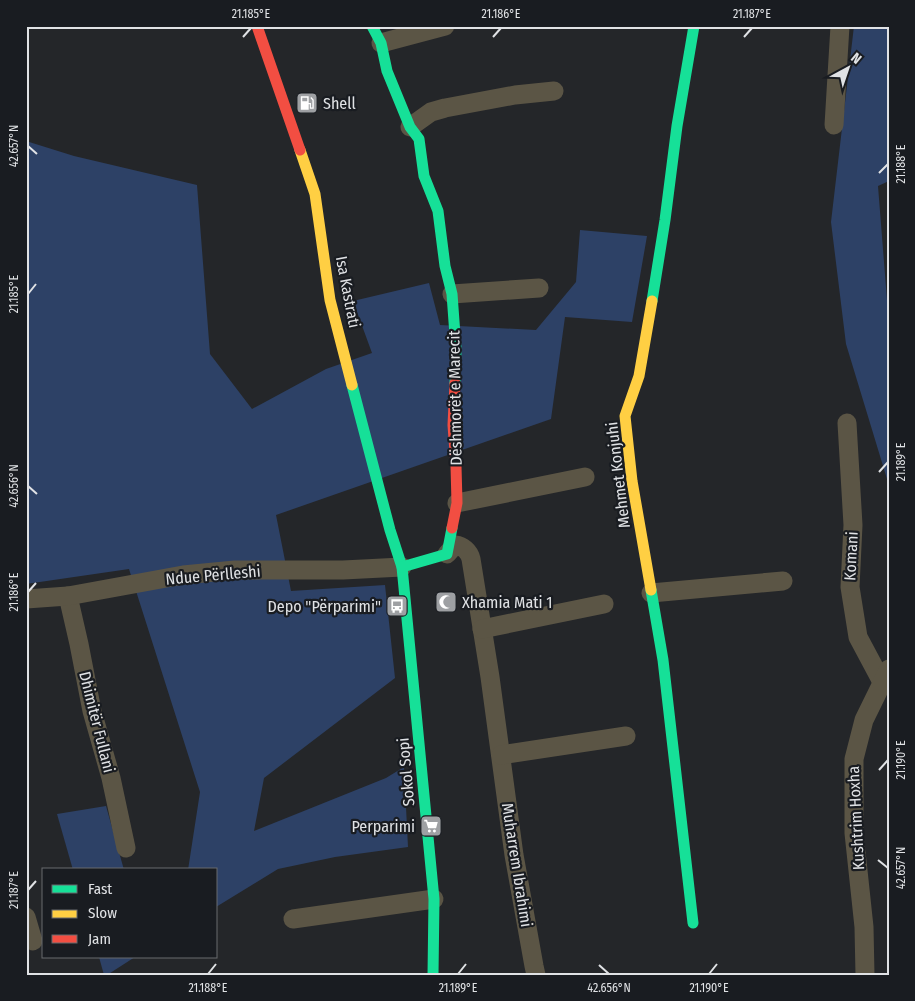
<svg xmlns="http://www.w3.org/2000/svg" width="915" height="1001" font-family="'Fira Sans Condensed',sans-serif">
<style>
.green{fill:#2d4166}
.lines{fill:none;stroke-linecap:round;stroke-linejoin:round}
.street{stroke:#5b5545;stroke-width:19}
.fast{stroke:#16e098;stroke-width:11}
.slow{stroke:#ffcf43;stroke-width:11}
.jam{stroke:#f24e42;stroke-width:11}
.ticks{fill:none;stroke:#e0e2e5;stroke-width:2}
.labels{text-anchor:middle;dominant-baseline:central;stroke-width:4.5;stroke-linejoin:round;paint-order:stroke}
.poi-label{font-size:16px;fill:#e0e2e5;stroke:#191c21;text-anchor:start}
.street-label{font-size:16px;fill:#e0e2e5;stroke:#191c21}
.neatline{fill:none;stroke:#e0e2e5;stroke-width:2}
.ticks-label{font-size:12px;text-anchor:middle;fill:#e0e2e5}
</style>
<rect width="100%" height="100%" fill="#242629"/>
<g class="green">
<polygon points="854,26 889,26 889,181 878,186 887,300 889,300 889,489 887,479 846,344 831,222"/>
<polygon points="26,141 74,156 197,185 210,354 252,409 326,369 372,353 353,301 429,283 440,325 536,330 576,282 580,230 647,236 632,322 565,317 551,419 276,515 291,591 385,585 395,678 264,778 254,831 386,778 404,767 408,847 335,857 278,869 216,907 216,870 188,870 200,792 129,569 26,584"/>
<polygon points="106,806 124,870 73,870 57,814"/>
<polygon points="99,957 135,957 107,975 104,975"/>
</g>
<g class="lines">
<g class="street">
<polyline points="381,43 445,26"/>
<polyline points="834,125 840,26"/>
<polyline points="410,127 431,112 445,108 515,95 554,91"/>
<polyline points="452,294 539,288"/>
<polyline points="847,423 853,525 850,587 858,637 882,682"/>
<polyline points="457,503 585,477"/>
<path d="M447,554l8,-9c8,1 14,6 16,14l19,118 24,178 20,111 2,9"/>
<polyline points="651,593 783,581"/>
<polyline points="68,596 79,644 92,711 111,778 126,848"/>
<polyline points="26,599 68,596 183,575 235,570 343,570 402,567"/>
<polyline points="482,629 604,604"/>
<polyline points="501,755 626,736"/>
<polyline points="26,917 33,941"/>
<polyline points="293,919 434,899"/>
<polyline points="865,975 864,927 854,833 854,759 864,720 889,669"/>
</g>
<g class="fast">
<polyline points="372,26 381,43 387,71 410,127 419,139 424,176 438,211 445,266 452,294 456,349 455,383"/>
<polyline points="652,301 665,220 677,126 694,26"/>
<polyline points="352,385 390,530 402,567 434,899 433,975"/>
<polyline points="402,567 447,554 452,528"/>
<polyline points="651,590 663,660 693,923"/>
</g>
<g class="slow">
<polyline points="300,150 315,194 330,300 352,385"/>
<polyline points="651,590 632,481 625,416 639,376 652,301"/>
</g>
<g class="jam">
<polyline points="257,26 300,150"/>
<polyline points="452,528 457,503 456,466 453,425 455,383"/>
</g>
</g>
<path class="ticks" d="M243,37l8,-9M493,37l8,-9M744,37l8,-9M28,146l9,8M879,173l9,-9M28,294l8,-10M879,472l9,-10M28,486l9,8M28,592l8,-9M879,770l9,-10M878,860l10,8M28,890l8,-9M599,965l10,9M208,974l8,-10M458,974l8,-10M709,974l8,-10"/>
<defs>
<g id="fuel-square" transform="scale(1.125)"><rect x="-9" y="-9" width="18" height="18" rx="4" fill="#9ea0a3" stroke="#191c21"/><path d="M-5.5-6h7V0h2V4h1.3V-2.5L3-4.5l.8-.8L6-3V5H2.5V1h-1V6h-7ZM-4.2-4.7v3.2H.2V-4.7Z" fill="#fff"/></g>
<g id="mosque-square" transform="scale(1.125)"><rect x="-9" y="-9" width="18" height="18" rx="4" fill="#9ea0a3" stroke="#191c21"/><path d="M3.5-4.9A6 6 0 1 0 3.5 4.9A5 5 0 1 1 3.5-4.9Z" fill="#fff"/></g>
<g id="bus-square" transform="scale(1.125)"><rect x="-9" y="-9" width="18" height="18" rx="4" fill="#9ea0a3" stroke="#191c21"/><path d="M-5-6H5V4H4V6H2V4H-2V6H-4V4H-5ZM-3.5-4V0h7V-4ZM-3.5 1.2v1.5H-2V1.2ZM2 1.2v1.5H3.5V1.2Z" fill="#fff"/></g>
<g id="supermarket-square" transform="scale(1.125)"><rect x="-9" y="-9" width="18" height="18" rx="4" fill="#9ea0a3" stroke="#191c21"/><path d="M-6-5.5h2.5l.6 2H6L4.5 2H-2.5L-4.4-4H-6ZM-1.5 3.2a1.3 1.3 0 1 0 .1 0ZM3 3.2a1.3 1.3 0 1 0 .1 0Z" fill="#fff"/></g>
</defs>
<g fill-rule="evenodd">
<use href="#fuel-square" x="307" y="103"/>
<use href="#mosque-square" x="446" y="602"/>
<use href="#bus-square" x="397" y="606"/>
<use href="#supermarket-square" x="431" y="826"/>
</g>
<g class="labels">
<g class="poi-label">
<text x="323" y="103">Shell</text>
<text x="462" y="602">Xhamia Mati 1</text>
<text x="381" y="606" text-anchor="end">Depo "Përparimi"</text>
<text x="415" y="826" text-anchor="end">Perparimi</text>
</g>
<g class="street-label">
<text transform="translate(348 292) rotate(79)">Isa Kastrati</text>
<text transform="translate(455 398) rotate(-91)">Dëshmorët e Marecit</text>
<text transform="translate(618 475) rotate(-97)">Mehmet Konjuhi</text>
<text transform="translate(851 556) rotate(-87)">Komani</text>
<text transform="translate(213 575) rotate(-5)">Ndue Përlleshi</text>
<text transform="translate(97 722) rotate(76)">Dhimitër Fullani</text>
<text transform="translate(406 772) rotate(-95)">Sokol Sopi</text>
<text transform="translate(856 818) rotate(-93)">Kushtrim Hoxha</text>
<text transform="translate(517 865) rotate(81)">Muharrem Ibrahimi</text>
</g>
</g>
<rect width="915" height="1001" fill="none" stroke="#191c21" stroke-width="55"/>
<rect x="42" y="868" width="175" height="90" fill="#191c21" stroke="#696b6f"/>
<rect x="52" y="885" width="25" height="8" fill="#16e098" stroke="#696b6f"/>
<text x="88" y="894" font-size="15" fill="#e0e2e5">Fast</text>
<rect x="52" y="910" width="25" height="8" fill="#ffcf43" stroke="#696b6f"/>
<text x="88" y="918" font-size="15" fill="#e0e2e5">Slow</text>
<rect x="52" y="935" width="25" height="8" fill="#f24e42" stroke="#696b6f"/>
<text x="88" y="944" font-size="15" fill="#e0e2e5">Jam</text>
<g transform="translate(848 68) rotate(40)" stroke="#191c21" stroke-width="4" paint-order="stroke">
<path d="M0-4L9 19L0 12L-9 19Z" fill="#e0e2e5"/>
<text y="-8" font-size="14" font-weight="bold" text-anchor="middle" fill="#e0e2e5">N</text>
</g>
<rect x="28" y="28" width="860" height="946" class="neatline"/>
<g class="ticks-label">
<text x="251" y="18">21.185°E</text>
<text x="501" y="18">21.186°E</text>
<text x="752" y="18">21.187°E</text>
<text transform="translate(14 146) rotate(-90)" y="4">42.657°N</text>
<text transform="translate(901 164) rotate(-90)" y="4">21.188°E</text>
<text transform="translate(14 294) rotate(-90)" y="4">21.185°E</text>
<text transform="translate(901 462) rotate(-90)" y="4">21.189°E</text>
<text transform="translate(14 486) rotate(-90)" y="4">42.656°N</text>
<text transform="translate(14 592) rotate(-90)" y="4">21.186°E</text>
<text transform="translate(901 760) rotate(-90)" y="4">21.190°E</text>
<text transform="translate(901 868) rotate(-90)" y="4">42.657°N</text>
<text transform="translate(14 890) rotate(-90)" y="4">21.187°E</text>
<text x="208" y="992">21.188°E</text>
<text x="458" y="992">21.189°E</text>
<text x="609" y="992">42.656°N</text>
<text x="709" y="992">21.190°E</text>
</g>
</svg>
